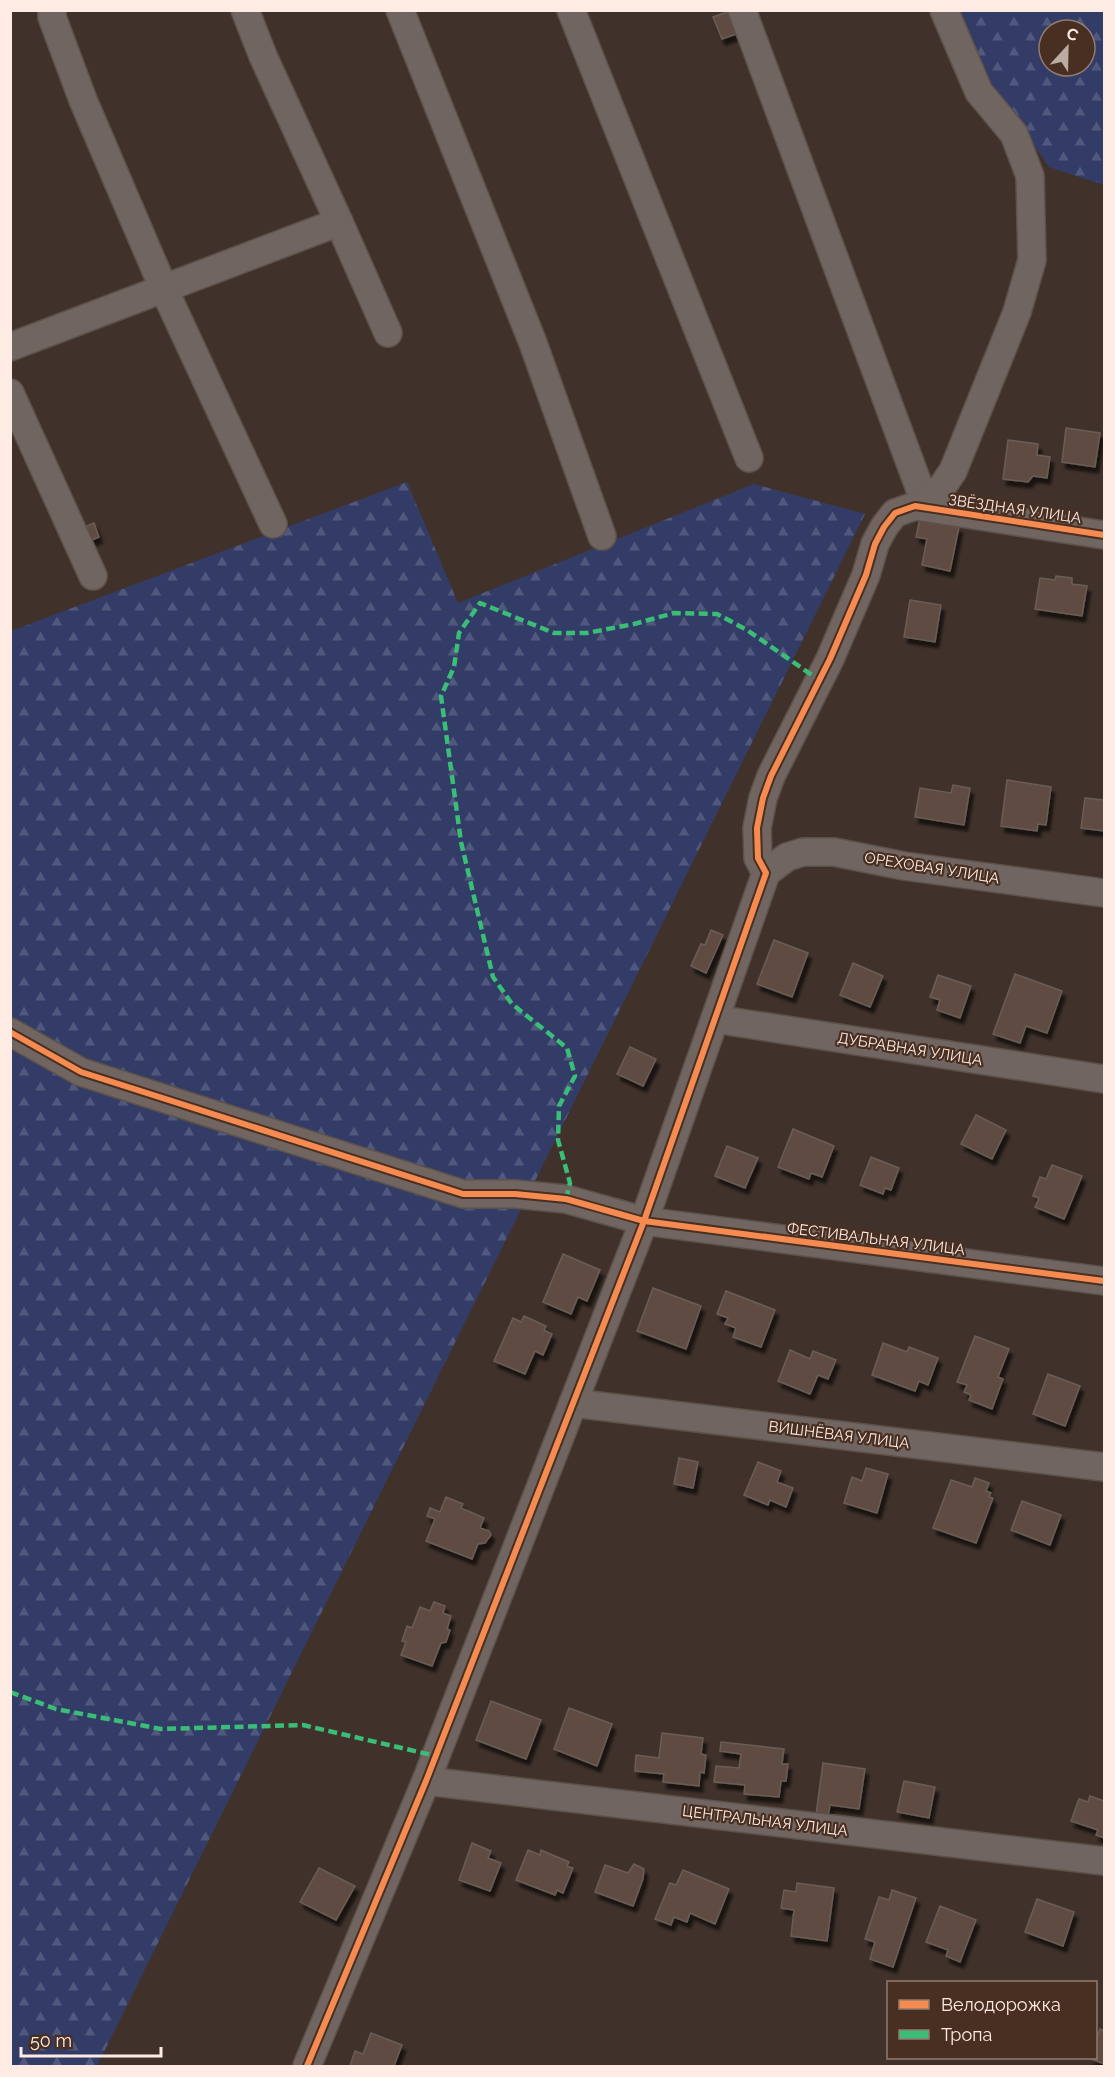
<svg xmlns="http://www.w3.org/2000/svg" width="1115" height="2077" font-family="Raleway,sans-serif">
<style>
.forest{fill:url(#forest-firs);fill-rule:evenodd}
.building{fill:#604c42;stroke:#695d57;stroke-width:1.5;filter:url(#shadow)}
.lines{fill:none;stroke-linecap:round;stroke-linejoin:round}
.minor-casing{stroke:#5d514a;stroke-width:30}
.minor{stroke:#706560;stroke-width:27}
.quiet{stroke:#3abd76;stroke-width:4.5;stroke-dasharray:9 4.5;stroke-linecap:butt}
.cycleway-casing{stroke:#492f22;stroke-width:10}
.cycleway{stroke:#f68b52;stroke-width:6}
.labels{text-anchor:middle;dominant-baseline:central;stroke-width:4.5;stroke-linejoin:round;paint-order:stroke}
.street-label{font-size:15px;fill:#feece4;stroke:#492f22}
</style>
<defs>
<pattern id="forest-firs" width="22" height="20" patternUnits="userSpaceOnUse" patternTransform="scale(1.5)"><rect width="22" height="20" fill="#323c67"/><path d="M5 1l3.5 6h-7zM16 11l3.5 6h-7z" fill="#51587d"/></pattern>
<filter id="shadow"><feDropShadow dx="3.5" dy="6" stdDeviation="1.5" flood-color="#0009"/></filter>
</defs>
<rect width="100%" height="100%" fill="#40322b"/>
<g class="forest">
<path d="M959,11h145v174l-55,-18 -59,-85zM1049,30h36v36h-36z"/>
<polygon points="407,482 458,603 754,484 865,514 97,2066 11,2066 11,631"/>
</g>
<g class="building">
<polygon points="730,11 739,33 722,39 713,17"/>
<polygon points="1066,428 1100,433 1095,467 1062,462"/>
<polygon points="1008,440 1038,444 1037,455 1050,457 1047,478 1033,476 1028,482 1003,479"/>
<polygon points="920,519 959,527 950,571 922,565 927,539 916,537"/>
<polygon points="94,523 99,537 87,542 82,528"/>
<polygon points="1056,576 1072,578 1072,584 1087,586 1082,616 1035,609 1040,578 1055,580"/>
<polygon points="910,600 941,605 935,642 904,637"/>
<polygon points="1007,780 1051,787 1046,825 1038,824 1037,831 1001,826"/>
<polygon points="953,785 970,788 964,825 915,817 920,788 951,793"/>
<polygon points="1085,798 1104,800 1104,831 1081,828"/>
<polygon points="711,930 723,935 706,973 691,966 701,944 705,945"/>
<polygon points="774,940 808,953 792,997 757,984"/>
<polygon points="853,963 883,976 870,1007 840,995"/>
<polygon points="1015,974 1062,991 1047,1033 1026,1026 1020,1043 993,1034"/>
<polygon points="938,975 971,986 960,1018 937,1010 940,1000 930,997"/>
<polygon points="630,1047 656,1059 643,1086 617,1074"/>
<polygon points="976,1115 1006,1130 992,1159 961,1144"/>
<polygon points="793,1129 834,1146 822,1177 811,1173 809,1179 778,1167"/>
<polygon points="727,1146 758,1158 745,1188 715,1176"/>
<polygon points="871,1157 899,1168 891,1190 885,1188 883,1194 860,1185"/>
<polygon points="1052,1165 1082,1176 1064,1219 1035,1207 1039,1198 1033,1196 1040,1177 1046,1179"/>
<polygon points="563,1254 600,1270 587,1301 578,1297 571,1314 543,1302"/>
<polygon points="653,1288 701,1306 686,1349 637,1331"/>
<polygon points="726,1291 775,1310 761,1347 733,1337 736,1328 725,1324 728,1318 717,1314"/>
<polygon points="524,1316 546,1326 544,1330 552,1334 543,1355 535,1351 525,1374 494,1361 513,1318 521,1322"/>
<polygon points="975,1336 1009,1349 998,1377 1003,1379 992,1409 969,1400 971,1395 964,1392 967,1385 957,1382"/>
<polygon points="883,1343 907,1352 909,1347 938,1358 928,1385 919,1381 915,1391 872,1375"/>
<polygon points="790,1350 810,1359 813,1351 836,1360 828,1379 818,1375 810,1394 778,1381"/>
<polygon points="1048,1374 1080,1386 1065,1426 1033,1414"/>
<polygon points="679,1458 698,1462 693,1488 674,1484"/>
<polygon points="758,1462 781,1471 777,1482 793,1488 786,1507 770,1500 768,1505 744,1495"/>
<polygon points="866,1468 888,1474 877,1513 844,1503 852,1477 862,1481"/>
<polygon points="975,1478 989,1483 986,1491 991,1493 989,1497 993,1498 976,1543 933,1528 951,1480 972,1487"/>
<polygon points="446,1497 463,1504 461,1508 484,1518 480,1528 489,1531 491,1535 485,1543 478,1544 472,1559 426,1541 435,1519 427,1516 430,1508 440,1512"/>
<polygon points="1022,1501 1061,1515 1050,1545 1011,1530"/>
<polygon points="434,1602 445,1606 443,1613 451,1616 447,1629 450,1630 446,1642 441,1643 432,1666 401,1655 406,1642 402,1641 407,1626 412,1628 420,1607 430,1611"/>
<polygon points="491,1701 541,1720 526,1759 476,1740"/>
<polygon points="569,1708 612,1724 597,1766 554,1749"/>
<polygon points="662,1733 703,1738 701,1754 706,1755 704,1773 700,1772 699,1786 663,1782 664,1774 635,1771 636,1755 659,1758"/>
<polygon points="721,1742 784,1749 782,1764 788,1764 786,1781 781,1781 779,1797 744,1794 745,1785 714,1782 716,1766 739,1768 741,1754 720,1751"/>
<polygon points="823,1763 865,1769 859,1809 830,1805 828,1817 816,1815"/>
<polygon points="904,1781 935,1787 929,1818 897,1812"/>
<polygon points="1090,1796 1104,1801 1104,1838 1096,1835 1098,1830 1071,1821 1079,1799 1088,1802"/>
<polygon points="472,1843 491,1851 488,1858 501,1863 490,1891 459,1880"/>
<polygon points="528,1850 540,1855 541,1850 569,1862 567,1866 573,1868 563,1893 557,1890 555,1895 516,1880"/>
<polygon points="634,1864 644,1869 643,1879 633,1906 595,1892 605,1865 628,1873"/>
<polygon points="319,1868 355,1886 336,1920 300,1902"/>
<polygon points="683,1870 729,1889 715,1924 690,1913 687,1922 674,1917 671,1925 655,1919 670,1883 676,1885"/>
<polygon points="797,1883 834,1888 827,1941 791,1936 794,1910 781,1908 784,1890 796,1892"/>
<polygon points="892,1890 916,1898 893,1967 870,1959 875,1942 865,1939 879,1897 889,1900"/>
<polygon points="1037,1899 1074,1912 1063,1946 1025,1932"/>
<polygon points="940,1906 976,1920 960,1962 946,1956 948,1950 926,1942"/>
<polygon points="1100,2029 1104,2031 1104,2064 1089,2058 1096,2058 1096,2041"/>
<polygon points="371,2033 402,2045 394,2066 350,2066 355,2051 363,2054"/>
</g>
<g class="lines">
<g class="minor-casing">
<g id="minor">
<polyline points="52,10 52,17 83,100 163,287 273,524"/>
<polyline points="245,10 263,56 339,222"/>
<polyline points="400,10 533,343 602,536"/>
<polyline points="571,10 749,458"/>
<polyline points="742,10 924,500"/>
<polyline points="10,347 339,222 388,333"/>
<polyline points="10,393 93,576"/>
<polyline points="915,506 942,487 953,471 1017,312 1032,260 1030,176 1014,134 979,92 944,10"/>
<polyline points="766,873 787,857 803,852 834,852 904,866 1104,893"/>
<polyline points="715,1019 1104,1079"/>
<polyline points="10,1032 81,1072 463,1194 515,1194 566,1199 644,1221 1104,1281"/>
<polyline points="573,1403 1104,1467"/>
<polyline points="426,1781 1104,1861"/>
<polyline points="307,2066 426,1781 644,1221 766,873 758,858 757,828 763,798 771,776 830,659 866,575 875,544 884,527 895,513 915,506 1104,535"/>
</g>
</g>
<use href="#minor" class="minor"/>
<g class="quiet">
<polyline points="566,1199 570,1183 558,1140 559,1106 575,1076 567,1048 512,1004 493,977 461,842 441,696 454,667 459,633 480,603 554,633 587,633 634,624 674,613 717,614 747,630 819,680"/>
<polyline points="10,1692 56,1709 161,1729 303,1725 436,1756"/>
</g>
<g class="cycleway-casing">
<g id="cycleway">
<polyline points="10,1032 81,1072 463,1194 515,1194 566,1199 644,1221 1104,1281"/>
<polyline points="307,2066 426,1781 644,1221 766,873 758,858 757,828 763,798 771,776 830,659 866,575 875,544 884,527 895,513 915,506 1104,535"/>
</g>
</g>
<use href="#cycleway" class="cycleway"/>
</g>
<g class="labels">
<g class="street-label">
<text transform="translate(1015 509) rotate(8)">ЗВЁЗДНАЯ УЛИЦА</text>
<text transform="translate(932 868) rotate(9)">ОРЕХОВАЯ УЛИЦА</text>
<text transform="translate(910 1049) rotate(9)">ДУБРАВНАЯ УЛИЦА</text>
<text transform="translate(876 1239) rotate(7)">ФЕСТИВАЛЬНАЯ УЛИЦА</text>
<text transform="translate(839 1435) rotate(7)">ВИШНЁВАЯ УЛИЦА</text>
<text transform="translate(765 1821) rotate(7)">ЦЕНТРАЛЬНАЯ УЛИЦА</text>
</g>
</g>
<rect width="1115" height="2077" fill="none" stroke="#feece4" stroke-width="24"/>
<rect x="887" y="1981" width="210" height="78" fill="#492f22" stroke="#917b70" stroke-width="1.5"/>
<rect x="899" y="2000" width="30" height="9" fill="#f68b52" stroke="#917b70" stroke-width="1.5"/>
<text x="941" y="2011" font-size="18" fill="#feece4">Велодорожка</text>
<rect x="899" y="2030" width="30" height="9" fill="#3abd76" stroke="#917b70" stroke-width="1.5"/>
<text x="941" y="2041" font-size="18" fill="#feece4">Тропа</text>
<g transform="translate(1067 48) rotate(22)"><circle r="28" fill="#492f22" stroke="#917b70" stroke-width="1.5"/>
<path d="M0-4.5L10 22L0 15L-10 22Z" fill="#bcaba3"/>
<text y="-9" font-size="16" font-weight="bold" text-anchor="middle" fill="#feece4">С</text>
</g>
<path d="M21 2047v9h140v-9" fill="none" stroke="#feece4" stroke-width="3"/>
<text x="30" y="2047" font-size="18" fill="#feece4" stroke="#492f22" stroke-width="4.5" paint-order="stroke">50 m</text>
</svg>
